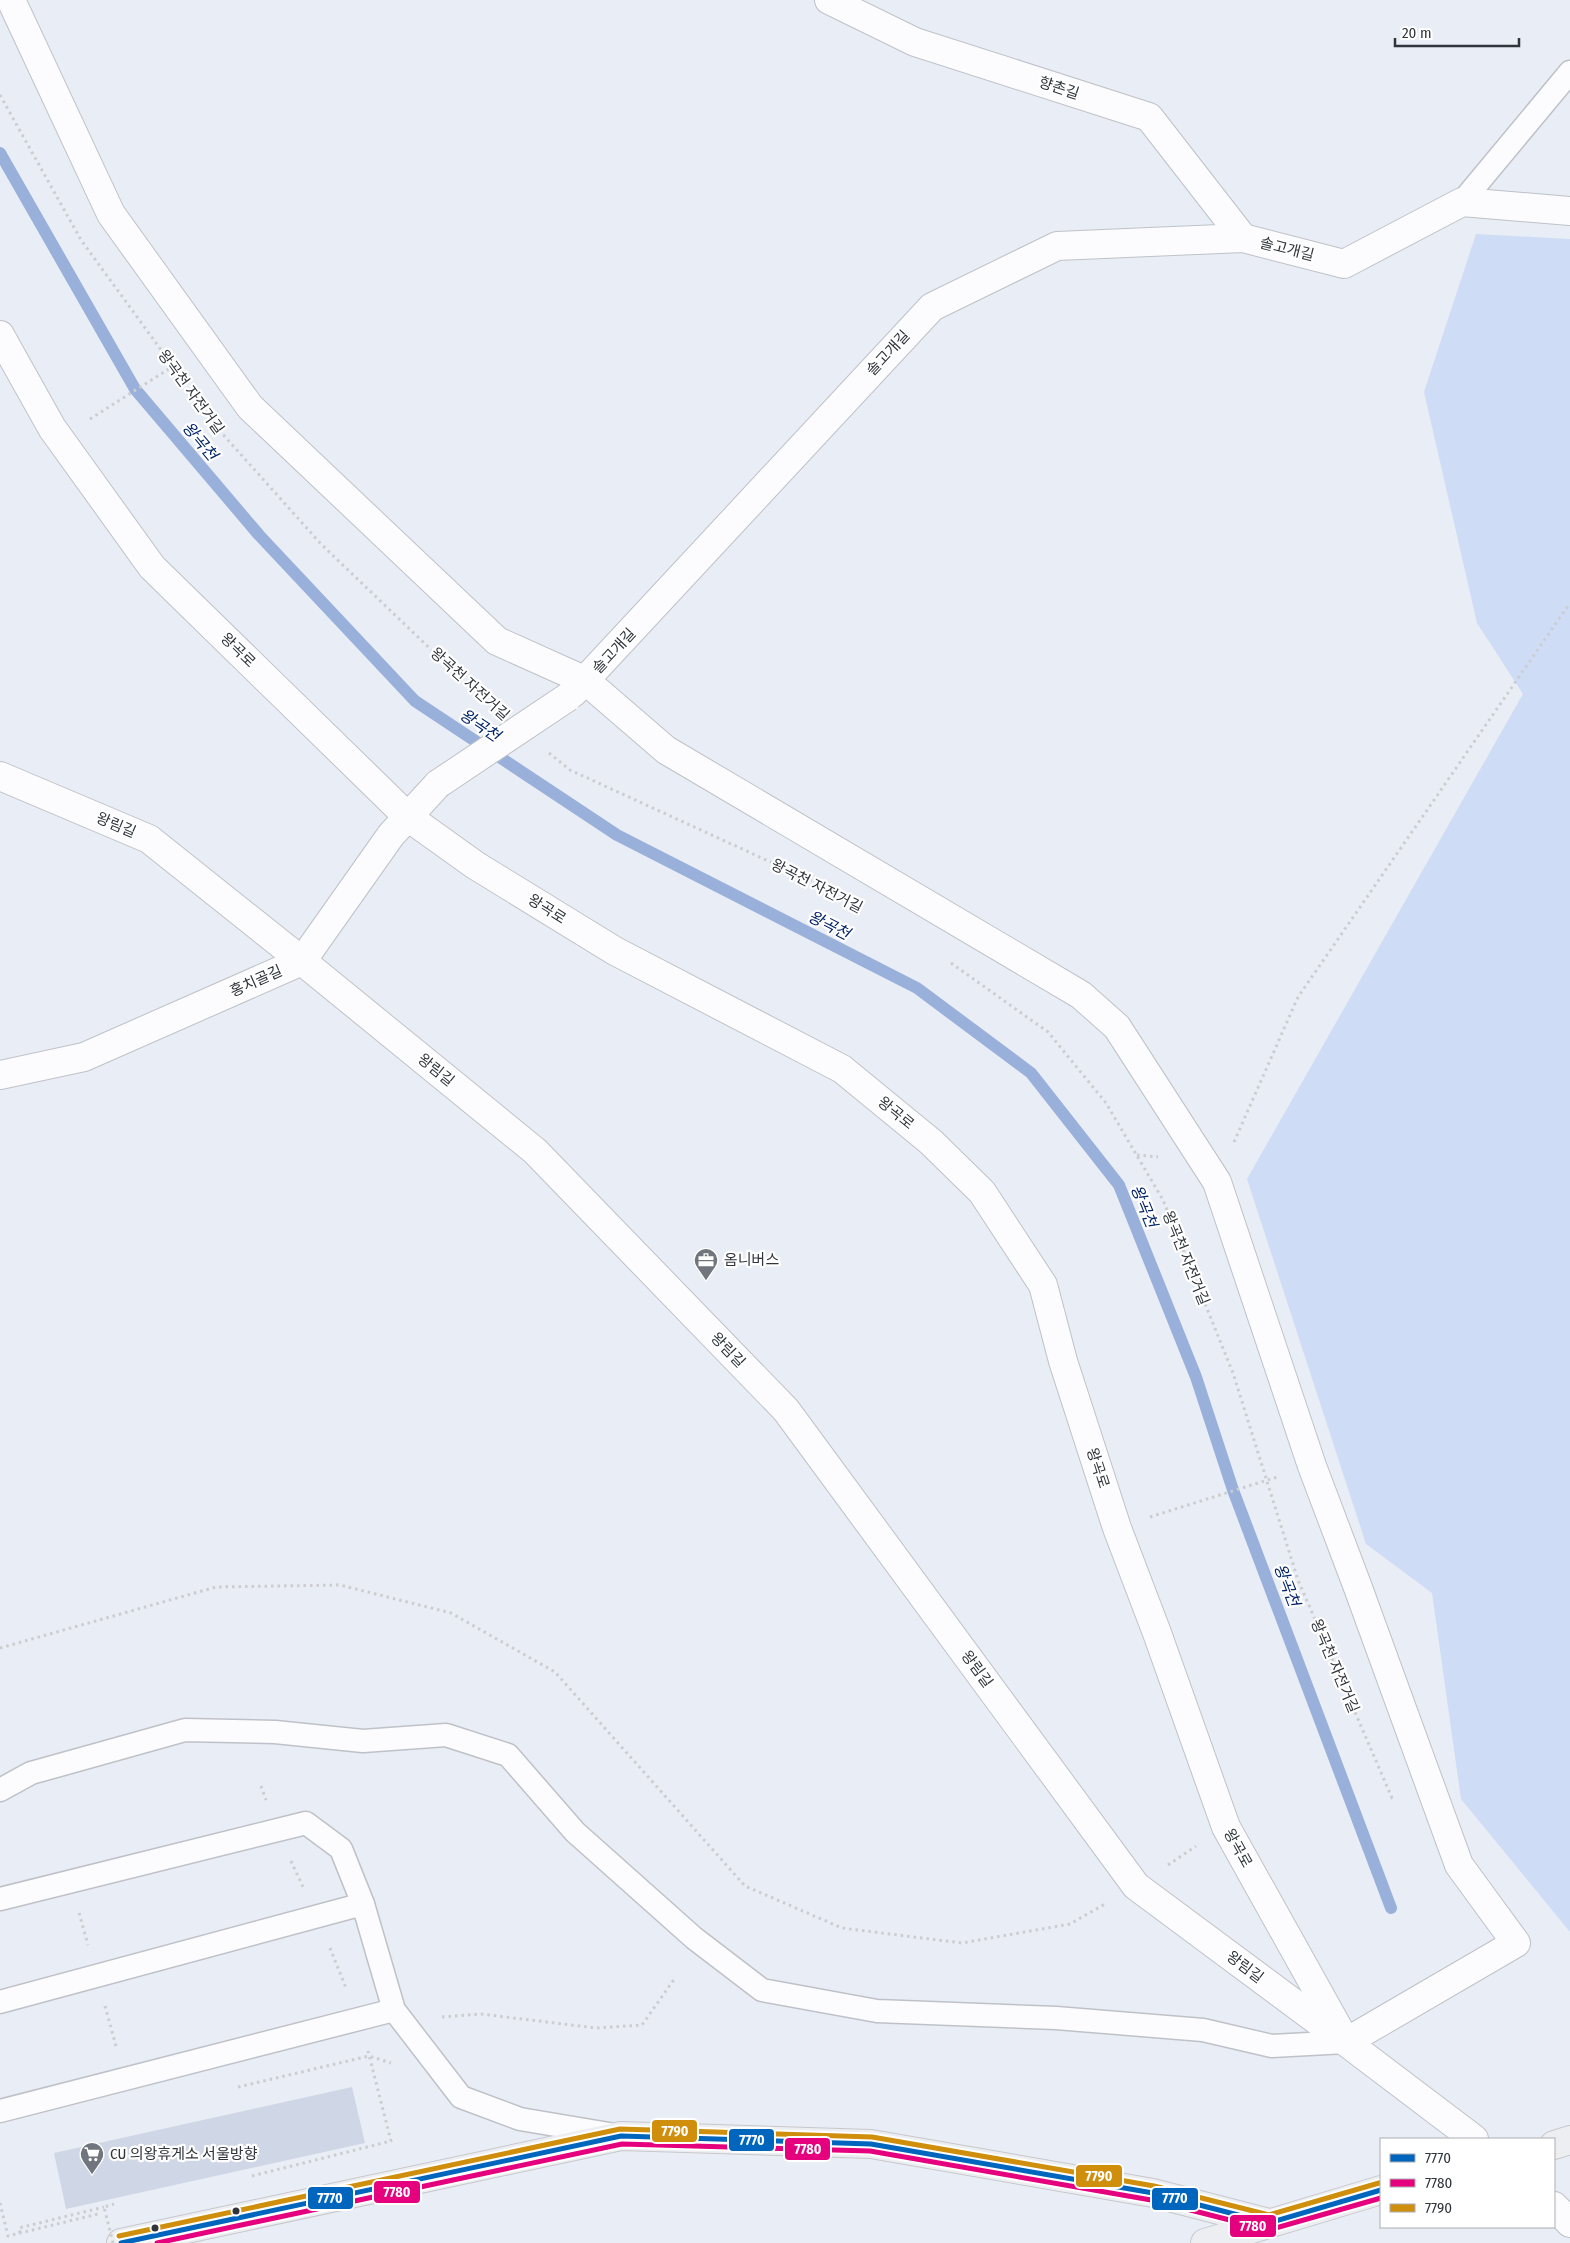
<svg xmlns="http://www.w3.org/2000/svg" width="1570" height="2243" font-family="'Fira Sans Condensed','Noto Sans KR',sans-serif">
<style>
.green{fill:#cedcf6}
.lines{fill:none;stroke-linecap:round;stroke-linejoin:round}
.stream{stroke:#99b0db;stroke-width:12}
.building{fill:#cfd7e6}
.lane-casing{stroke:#bec2c8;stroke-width:25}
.street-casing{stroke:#bec2c8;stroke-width:30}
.secondary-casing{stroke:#bec2c8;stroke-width:30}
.highway-casing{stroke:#c6c8cc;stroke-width:30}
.path{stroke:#cbcdcf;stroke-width:3;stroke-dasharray:2.5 4;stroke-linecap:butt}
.lane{stroke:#fcfcfe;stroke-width:22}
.street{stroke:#fcfcfe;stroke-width:28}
.secondary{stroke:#fcfcfe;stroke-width:28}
.highway{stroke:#eceef2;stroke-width:28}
.street-bridge-casing{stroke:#bec2c8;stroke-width:30;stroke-linecap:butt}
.path-bridge{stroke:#cbcdcf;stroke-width:3;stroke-dasharray:2.5 4;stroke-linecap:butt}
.street-bridge{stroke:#fcfcfe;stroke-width:28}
.bus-1-casing{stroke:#fff;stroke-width:9}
.bus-2-casing{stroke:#fff;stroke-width:9}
.bus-3-casing{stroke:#fff;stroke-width:9}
.bus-1{stroke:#0065bd;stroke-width:5}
.bus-2{stroke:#e5007d;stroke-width:5}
.bus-3{stroke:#cf8f0c;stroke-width:5}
.bus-dot{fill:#30353c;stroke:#fff;stroke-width:2}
.labels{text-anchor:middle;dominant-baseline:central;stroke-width:4.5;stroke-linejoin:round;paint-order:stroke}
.street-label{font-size:15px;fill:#30353c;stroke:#fff}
.poi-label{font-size:15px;fill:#30353c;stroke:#fff;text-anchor:start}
.water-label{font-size:16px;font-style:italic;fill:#042569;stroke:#fff}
.line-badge{stroke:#fff;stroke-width:2}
.badge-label{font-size:14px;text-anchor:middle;font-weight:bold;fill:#fff}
</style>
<rect width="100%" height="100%" fill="#e9edf5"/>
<polygon class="green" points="1476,234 1570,239 1570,1932 1461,1799 1432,1593 1366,1544 1247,1179 1523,694 1477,623 1424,392"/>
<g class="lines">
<polyline class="stream" points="0,153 135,389 259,535 415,701 617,835 917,988 1031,1073 1119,1185 1196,1377 1233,1490 1391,1908"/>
</g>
<polygon class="building" points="352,2087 365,2143 66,2209 54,2153"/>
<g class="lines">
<g class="lane-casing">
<g id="lane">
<polyline points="1462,202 1570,72"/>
<polyline points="0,1790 31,1773 185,1730 275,1732 363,1741 446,1735 508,1755 575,1832 694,1938 762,1990 877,2011 1056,2018 1203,2030 1272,2046 1346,2042"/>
<polyline points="0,1899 306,1823 341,1849 363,1904"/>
<polyline points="0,2002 363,1904 394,2010 461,2097 520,2119 615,2135"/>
<polyline points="0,2111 394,2010"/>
</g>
</g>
<g class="street-casing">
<g id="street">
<polyline points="829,0 915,42 1149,117 1243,238"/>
<polyline points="573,693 932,307 1057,246 1243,238 1344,264 1462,202 1570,211"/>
<polyline points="0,776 149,839 302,961 535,1151 786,1410 1136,1886 1346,2042 1516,1943 1459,1865 1357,1585 1312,1466 1217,1182 1117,1027 1081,995 666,750 586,681 497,641 250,407 111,214 11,0"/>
<polyline points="0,1075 84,1057 302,961 391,835 438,784"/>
</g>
</g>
<g class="secondary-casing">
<g id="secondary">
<polyline points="0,335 52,428 152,567 408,817 475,865 615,951 842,1069 931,1142 982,1192 1043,1285 1063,1361 1117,1528 1157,1633 1226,1827 1346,2042 1474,2139"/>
<polyline points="1554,2206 1570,2223"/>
</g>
</g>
<g class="highway-casing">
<g id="highway">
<polyline points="1554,2145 1570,2140"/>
<polyline points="121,2243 621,2136 871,2144 1153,2193 1269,2223"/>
<polyline points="1205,2243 1381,2190"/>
</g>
</g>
<g class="path">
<polyline points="0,95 81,240 164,354"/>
<polyline points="90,419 175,365"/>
<polyline points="219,430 321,544 467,684 492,706"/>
<polyline points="549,753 570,770 812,881"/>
<polyline points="951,963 1048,1032 1106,1103 1163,1200 1233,1373 1298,1580 1392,1798 1396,1798"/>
<polyline points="1234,1142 1298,997 1570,603"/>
<polyline points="1137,1155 1158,1157"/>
<polyline points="1150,1517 1277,1477"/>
<polyline points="0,1648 216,1587 340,1585 451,1613 555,1672 745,1886 842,1928 962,1943 1070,1924 1105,1904"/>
<polyline points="261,1786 266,1800"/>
<polyline points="291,1861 303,1887"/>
<polyline points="1168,1865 1196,1846"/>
<polyline points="79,1913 88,1945"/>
<polyline points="330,1948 346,1988"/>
<polyline points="105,2006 116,2046"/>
<polyline points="442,2017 481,2014 596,2028 642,2025 675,1978"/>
<polyline points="238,2087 369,2056 391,2063"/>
<polyline points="252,2176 391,2141 368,2051"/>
<polyline points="0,2203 8,2236 98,2214"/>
<polyline points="20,2233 19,2228 104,2207"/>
</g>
<use href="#lane" class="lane"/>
<use href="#street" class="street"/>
<use href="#secondary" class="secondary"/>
<use href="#highway" class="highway"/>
<g class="street-bridge-casing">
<polyline id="street-bridge" points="438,784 568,697"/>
</g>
<polyline class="path-bridge" points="113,2243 104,2207 114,2204"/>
<use href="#street-bridge" class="street-bridge"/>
<g class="bus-1-casing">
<polyline id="bus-1" points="121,2243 621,2136 871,2144 1153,2193 1269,2223 1381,2190"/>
</g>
<g class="bus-2-casing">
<polyline id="bus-2" points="157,2243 622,2144 870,2151 1151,2200 1269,2230 1381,2198"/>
</g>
<g class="bus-3-casing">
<polyline id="bus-3" points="119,2236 620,2129 872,2137 1154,2186 1269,2215 1379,2183"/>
</g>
<use href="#bus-1" class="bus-1"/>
<use href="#bus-2" class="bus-2"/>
<use href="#bus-3" class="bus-3"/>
</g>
<defs>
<g id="office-pin" transform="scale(1.25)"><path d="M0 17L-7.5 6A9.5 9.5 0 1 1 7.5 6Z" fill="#71757d" stroke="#fff"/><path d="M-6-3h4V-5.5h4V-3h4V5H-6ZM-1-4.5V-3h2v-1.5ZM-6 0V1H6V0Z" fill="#fff"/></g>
<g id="supermarket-pin" transform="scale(1.25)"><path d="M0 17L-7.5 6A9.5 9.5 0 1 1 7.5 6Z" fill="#71757d" stroke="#fff"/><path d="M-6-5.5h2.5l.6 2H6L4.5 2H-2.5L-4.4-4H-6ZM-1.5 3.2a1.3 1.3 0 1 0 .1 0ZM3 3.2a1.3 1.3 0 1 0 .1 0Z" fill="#fff"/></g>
</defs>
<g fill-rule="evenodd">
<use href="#office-pin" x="706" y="1260"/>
<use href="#supermarket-pin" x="92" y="2154"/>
</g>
<g class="bus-dot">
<circle cx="236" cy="2211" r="4.5"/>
<circle cx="155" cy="2228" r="4.5"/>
</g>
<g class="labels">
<g class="street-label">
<text transform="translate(1059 88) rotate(18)">향촌길</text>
<text transform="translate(1287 249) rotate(14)">솔고개길</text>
<text transform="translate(888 353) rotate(-47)">솔고개길</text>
<text transform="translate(191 392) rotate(54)">왕곡천 자전거길</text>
<text transform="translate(238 650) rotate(44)">왕곡로</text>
<text transform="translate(614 651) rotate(-47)">솔고개길</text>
<text transform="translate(470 684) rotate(42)">왕곡천 자전거길</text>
<text transform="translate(116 825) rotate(23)">왕림길</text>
<text transform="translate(817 886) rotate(27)">왕곡천 자전거길</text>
<text transform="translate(547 909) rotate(32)">왕곡로</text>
<text transform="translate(256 981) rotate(-24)">홍치골길</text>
<text transform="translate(436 1070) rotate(39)">왕림길</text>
<text transform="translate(896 1113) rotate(39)">왕곡로</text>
<text transform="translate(1186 1258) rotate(68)">왕곡천 자전거길</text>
<text transform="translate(728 1350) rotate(46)">왕림길</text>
<text transform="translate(1098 1468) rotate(72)">왕곡로</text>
<text transform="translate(1335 1666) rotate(67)">왕곡천 자전거길</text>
<text transform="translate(977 1669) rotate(54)">왕림길</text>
<text transform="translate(1238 1848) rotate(61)">왕곡로</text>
<text transform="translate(1245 1967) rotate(37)">왕림길</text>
</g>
<g class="poi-label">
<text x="724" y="1260">옴니버스</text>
<text x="110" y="2154">CU 의왕휴게소 서울방향</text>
</g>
<g class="water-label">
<text transform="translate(200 441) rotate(50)">왕곡천</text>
<text transform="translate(480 725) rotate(34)">왕곡천</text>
<text transform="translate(829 925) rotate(27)">왕곡천</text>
<text transform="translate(1144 1206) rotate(68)">왕곡천</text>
<text transform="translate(1287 1585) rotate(69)">왕곡천</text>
</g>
</g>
<g class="line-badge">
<rect x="651" y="2119" width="47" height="24" rx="5" fill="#cf8f0c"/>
<rect x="728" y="2128" width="47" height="24" rx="5" fill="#0065bd"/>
<rect x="784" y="2137" width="47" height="24" rx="5" fill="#e5007d"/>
<rect x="1075" y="2164" width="48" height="24" rx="5" fill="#cf8f0c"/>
<rect x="373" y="2180" width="48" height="24" rx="5" fill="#e5007d"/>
<rect x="307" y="2186" width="47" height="24" rx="5" fill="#0065bd"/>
<rect x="1151" y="2187" width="48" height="24" rx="5" fill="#0065bd"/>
<rect x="1229" y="2214" width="48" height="24" rx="5" fill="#e5007d"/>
</g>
<g class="badge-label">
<text x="675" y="2136">7790</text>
<text x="752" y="2145">7770</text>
<text x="808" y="2154">7780</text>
<text x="1099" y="2181">7790</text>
<text x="397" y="2197">7780</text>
<text x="330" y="2203">7770</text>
<text x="1175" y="2203">7770</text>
<text x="1253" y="2231">7780</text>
</g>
<rect x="1380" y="2138" width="175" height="90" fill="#ffffff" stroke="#acaeb1"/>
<rect x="1390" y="2154" width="25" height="8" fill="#0065bd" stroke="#acaeb1"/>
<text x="1425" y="2163" font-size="15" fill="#30353c">7770</text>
<rect x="1390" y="2179" width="25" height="8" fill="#e5007d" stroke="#acaeb1"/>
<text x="1425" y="2188" font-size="15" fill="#30353c">7780</text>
<rect x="1390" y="2204" width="25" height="8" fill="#cf8f0c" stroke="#acaeb1"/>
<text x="1425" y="2213" font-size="15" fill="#30353c">7790</text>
<path d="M1395 38v8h124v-8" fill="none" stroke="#30353c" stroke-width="2.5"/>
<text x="1402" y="38" font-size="15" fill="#30353c" stroke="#ffffff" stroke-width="4" paint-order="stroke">20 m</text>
</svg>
